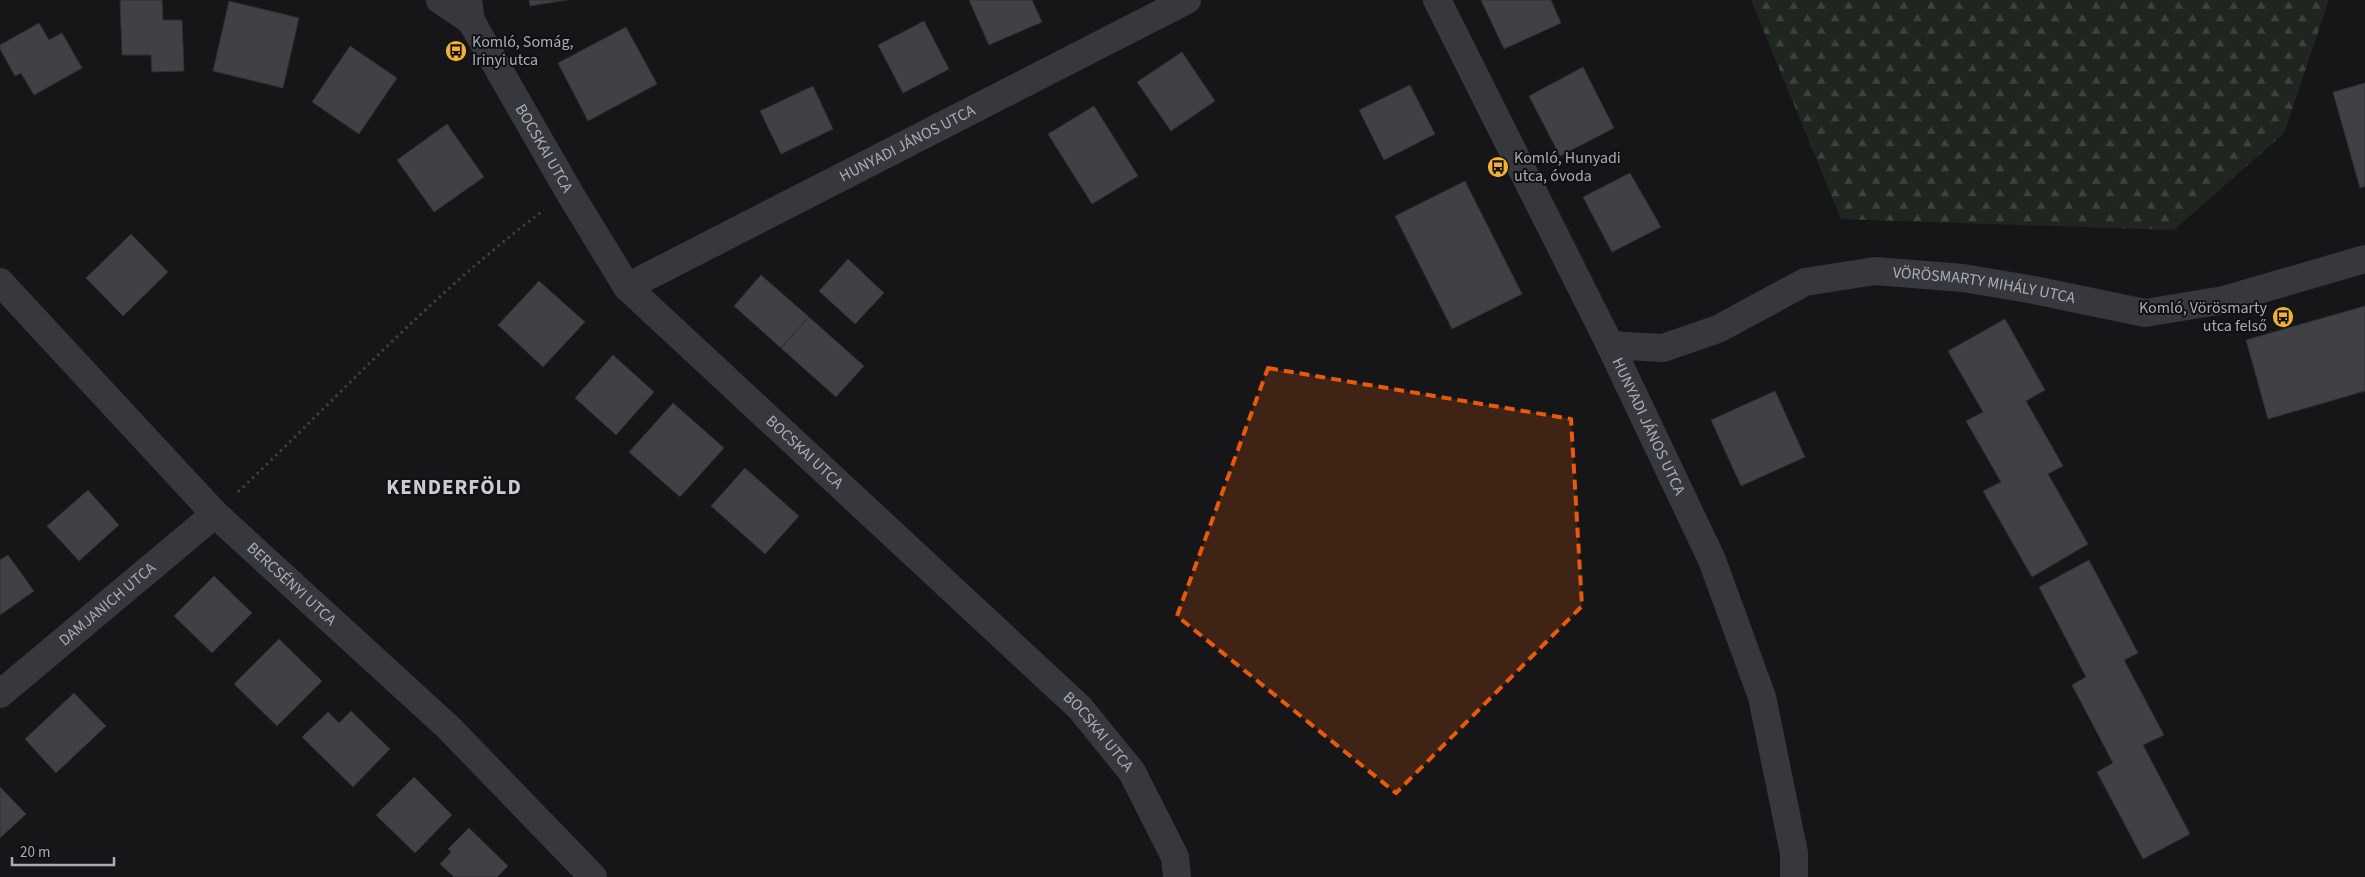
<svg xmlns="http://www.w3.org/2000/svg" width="2365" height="877" font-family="'Source Sans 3',sans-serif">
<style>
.forest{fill:url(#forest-firs)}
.building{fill:#404145;stroke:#303034}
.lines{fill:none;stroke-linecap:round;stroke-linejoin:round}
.path{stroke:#3d3f44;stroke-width:3;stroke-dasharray:2.5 4;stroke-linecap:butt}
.street{stroke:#37383d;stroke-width:28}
.marked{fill:#e8590c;fill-opacity:0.2;stroke:#e8590c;stroke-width:4;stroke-dasharray:10 6;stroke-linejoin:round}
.labels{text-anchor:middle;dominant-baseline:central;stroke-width:4;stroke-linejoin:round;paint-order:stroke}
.poi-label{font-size:16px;fill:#a8adb8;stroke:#111113;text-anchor:start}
.street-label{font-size:16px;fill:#a8adb8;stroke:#111113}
.district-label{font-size:21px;font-weight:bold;letter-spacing:1px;fill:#c9ccd4;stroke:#111113}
</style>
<defs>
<pattern id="forest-firs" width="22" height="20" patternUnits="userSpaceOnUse" patternTransform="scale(1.25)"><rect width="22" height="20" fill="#1e261f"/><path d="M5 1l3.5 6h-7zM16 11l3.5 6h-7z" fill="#3c433d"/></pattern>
</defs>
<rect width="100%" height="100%" fill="#161618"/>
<polygon class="forest" points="1751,0 2329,0 2284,133 2174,230 1841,219"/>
<g class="building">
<polygon points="120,0 162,0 163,20 182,20 184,71 152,72 151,55 122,55"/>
<polygon points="529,0 567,0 530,6"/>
<polygon points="969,0 1032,0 1042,22 989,45"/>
<polygon points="1481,0 1551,0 1561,23 1504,49"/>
<polygon points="229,1 299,18 283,88 213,71"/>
<polygon points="924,21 949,69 903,93 878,45"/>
<polygon points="39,23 49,40 62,33 82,68 34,95 21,73 15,76 0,49 0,45"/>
<polygon points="626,27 657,84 588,121 558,63"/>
<polygon points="350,46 397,78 359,134 312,102"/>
<polygon points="1182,52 1215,101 1171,131 1137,82"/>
<polygon points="1583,67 1614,128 1560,156 1529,96"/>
<polygon points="2365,83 2365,186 2360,188 2333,92"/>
<polygon points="1410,85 1435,134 1384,160 1359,110"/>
<polygon points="813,86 833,129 781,154 760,111"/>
<polygon points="1094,106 1138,176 1092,204 1048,134"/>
<polygon points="447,124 484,177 434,212 397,160"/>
<polygon points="1630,173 1661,227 1612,252 1583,197"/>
<polygon points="1465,181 1522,294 1452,329 1395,216"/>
<polygon points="131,234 168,272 123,316 86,278"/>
<polygon points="848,259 884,293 855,324 819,291"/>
<polygon points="761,275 809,317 781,348 734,306"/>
<polygon points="539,281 585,322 543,367 498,325"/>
<polygon points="2365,306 2365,391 2268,419 2246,340"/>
<polygon points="809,317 864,366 836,397 781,348"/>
<polygon points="2005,319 2045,390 2026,401 2063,466 2048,474 2088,544 2032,577 1983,491 2001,482 1966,421 1983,412 1948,351"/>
<polygon points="613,355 654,392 616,435 575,398"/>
<polygon points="1775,391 1805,457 1741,486 1711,420"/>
<polygon points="673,403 724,448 680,497 629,452"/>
<polygon points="745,468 799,516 765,554 711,506"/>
<polygon points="88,490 119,525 79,561 47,526"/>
<polygon points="8,555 34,591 0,615 0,560"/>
<polygon points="2089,560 2138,653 2124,660 2164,735 2143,745 2190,834 2143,859 2097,772 2113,763 2072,685 2086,677 2039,587"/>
<polygon points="214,576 252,613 212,653 174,616"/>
<polygon points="279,639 322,681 277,726 234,684"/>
<polygon points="74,693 106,726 56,773 25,739"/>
<polygon points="351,711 390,749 353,787 302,737 328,712 339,723"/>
<polygon points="414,777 452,815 415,853 376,815"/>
<polygon points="0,787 26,814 0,838"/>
<polygon points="469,828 508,866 497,877 454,877 440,864 451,852 448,849"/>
</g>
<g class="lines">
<path class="path" d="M238,492c101,-96 195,-199 306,-282"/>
<g class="street">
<polyline points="440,0 471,21"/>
<path id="s1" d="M468,0l3,21 98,171 58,95 453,421 52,64 43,85 2,20"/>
<path id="s2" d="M1437,0l173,345 102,215 50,137 32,156v24"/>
<path id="s3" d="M0,282l215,232 234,214 144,149"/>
<path id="s4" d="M627,287l560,-287"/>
<path id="s5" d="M1610,345l53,3 55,-19 87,-47 70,-11 88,7 71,12 111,23 79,-13 141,-41"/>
<path id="s6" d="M0,694l215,-180"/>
</g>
</g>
<path class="marked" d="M1268,368l303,51 11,187 -186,187 -219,-177z"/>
<defs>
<g id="bus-disc" transform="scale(1.125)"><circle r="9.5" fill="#f2b134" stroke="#111113"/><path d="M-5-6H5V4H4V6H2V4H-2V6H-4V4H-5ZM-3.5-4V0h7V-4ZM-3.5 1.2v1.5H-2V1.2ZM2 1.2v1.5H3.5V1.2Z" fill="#111"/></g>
</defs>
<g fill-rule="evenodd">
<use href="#bus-disc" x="456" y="51"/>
<use href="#bus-disc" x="1498" y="167"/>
<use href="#bus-disc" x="2283" y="317"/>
</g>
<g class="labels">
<g class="poi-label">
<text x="472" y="42">Komló, Somág,<tspan x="472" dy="18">Irinyi utca</tspan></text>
<text x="1514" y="158">Komló, Hunyadi<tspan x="1514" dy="18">utca, óvoda</tspan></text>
<text x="2267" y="308" text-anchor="end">Komló, Vörösmarty<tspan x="2267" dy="18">utca felső</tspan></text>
</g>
<g class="street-label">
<text stroke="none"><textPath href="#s4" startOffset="315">HUNYADI JÁNOS UTCA</textPath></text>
<text stroke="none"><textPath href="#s1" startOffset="168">BOCSKAI UTCA</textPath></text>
<text stroke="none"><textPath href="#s5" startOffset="391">VÖRÖSMARTY MIHÁLY UTCA</textPath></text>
<text stroke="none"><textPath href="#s2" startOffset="476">HUNYADI JÁNOS UTCA</textPath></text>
<text stroke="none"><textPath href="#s1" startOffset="572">BOCSKAI UTCA</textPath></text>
<text stroke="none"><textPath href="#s3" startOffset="420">BERCSÉNYI UTCA</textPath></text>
<text stroke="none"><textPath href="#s6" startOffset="140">DAMJANICH UTCA</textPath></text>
<text stroke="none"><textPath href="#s1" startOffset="978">BOCSKAI UTCA</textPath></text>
</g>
<g class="district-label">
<text x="454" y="487">KENDERFÖLD</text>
</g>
</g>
<path d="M12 857v8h102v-8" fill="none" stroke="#a8adb8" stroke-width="2.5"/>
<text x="20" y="857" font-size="15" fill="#a8adb8" stroke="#111113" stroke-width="4" paint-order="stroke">20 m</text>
</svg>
